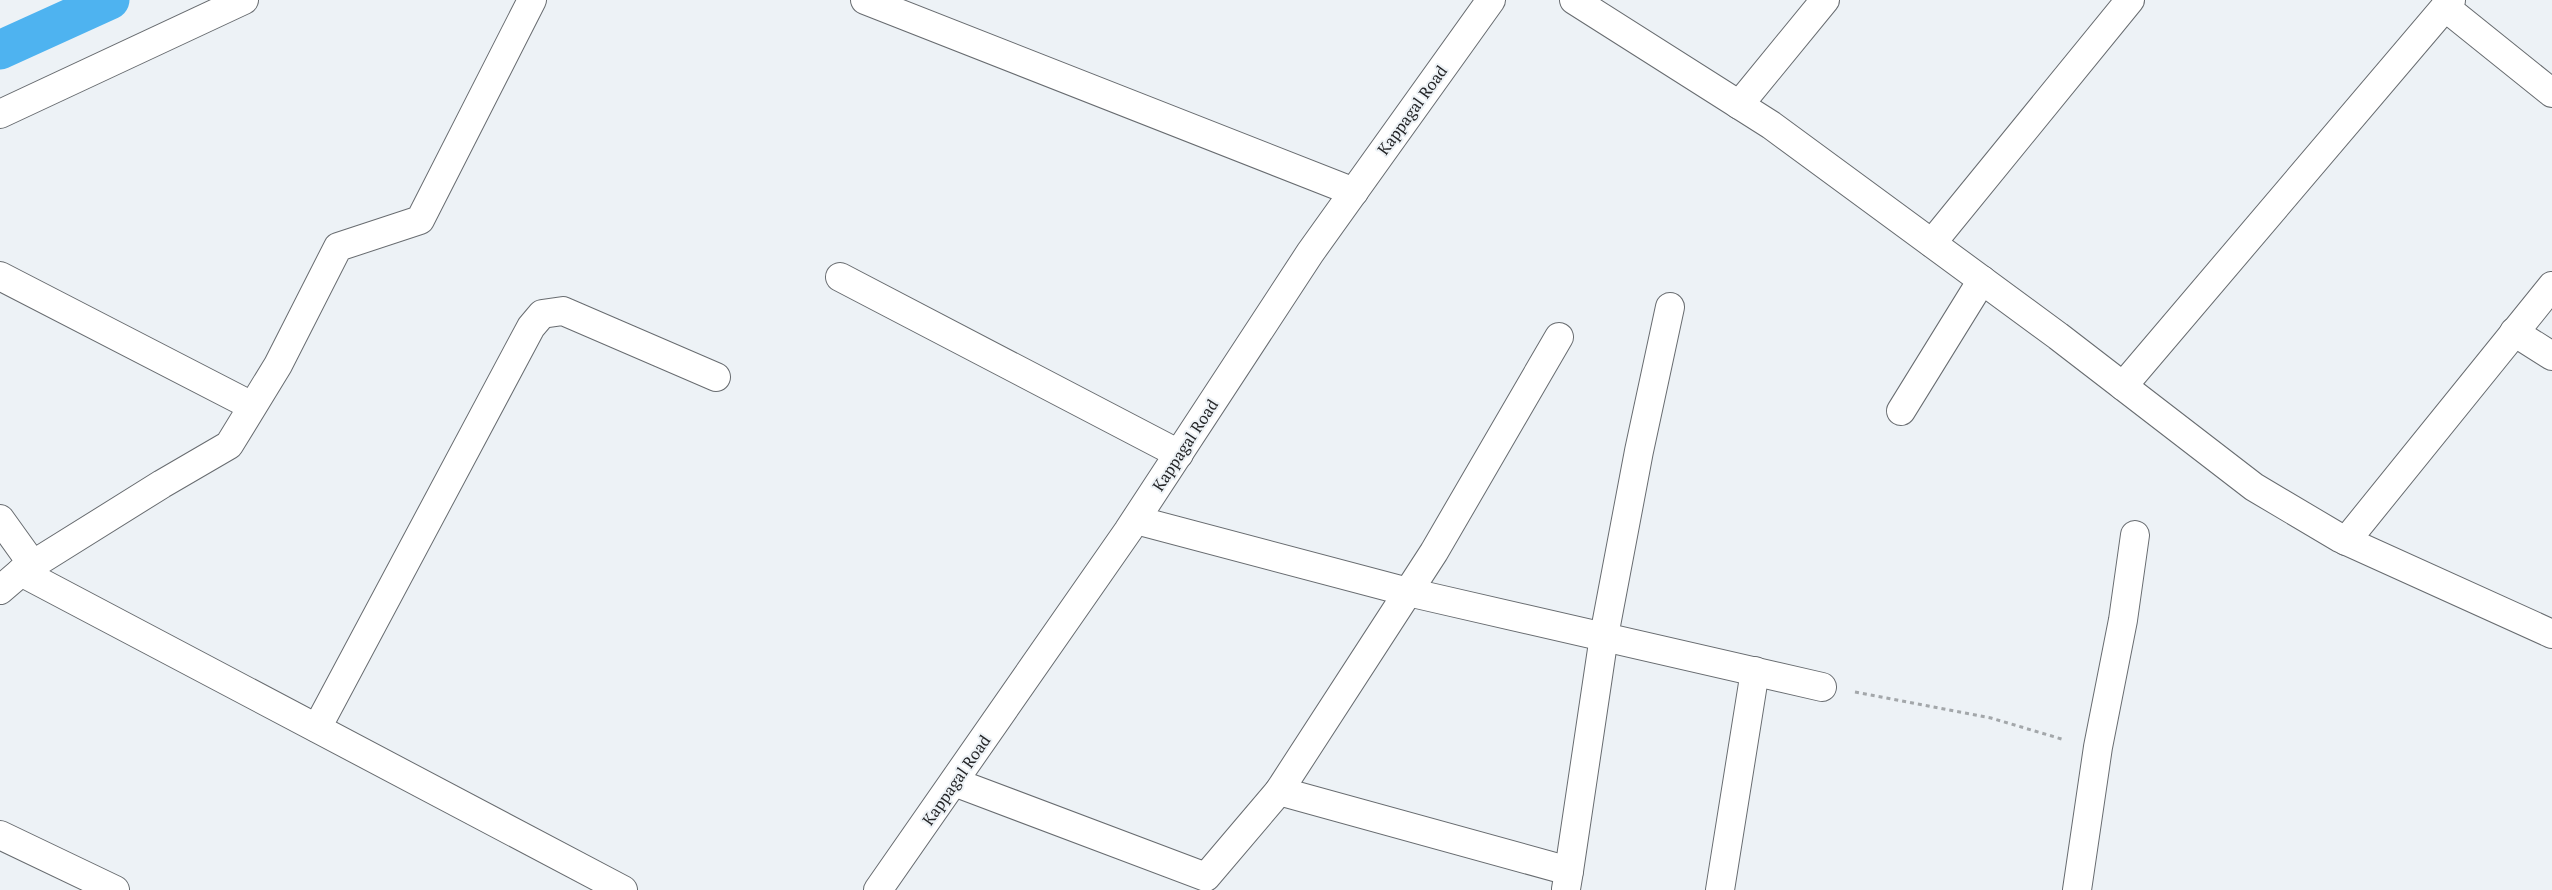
<svg xmlns="http://www.w3.org/2000/svg" width="2552" height="890" font-family="'PT Serif',serif">
<style>
.lines{fill:none;stroke-linecap:round;stroke-linejoin:round}
.canal{stroke:#4eb3f0;stroke-width:39}
.minor-casing{stroke:#686c70;stroke-width:30}
.major-casing{stroke:#686c70;stroke-width:30}
.path{stroke:#a3a7aa;stroke-width:3;stroke-dasharray:4 4;stroke-linecap:butt}
.minor{stroke:#fff;stroke-width:28}
.major{stroke:#fff;stroke-width:28}
.labels{text-anchor:middle;dominant-baseline:central;stroke-width:4;stroke-linejoin:round;paint-order:stroke}
.street-label{font-size:16px;fill:#242527;stroke:#edf2f6}
</style>
<rect width="100%" height="100%" fill="#edf2f6"/>
<g class="lines">
<polyline class="canal" points="0,50 110,0"/>
<g class="minor-casing">
<g id="minor">
<polyline points="865,0 1354,192"/>
<polyline points="1574,0 1771,125 2058,336 2254,487 2340,538 2552,634"/>
<polyline points="2445,7 2552,93"/>
<polyline points="1739,105 1825,0"/>
<polyline points="0,114 244,0"/>
<polyline points="1932,243 2130,0"/>
<polyline points="0,276 252,406"/>
<polyline points="840,277 1179,454"/>
<polyline points="2514,332 2552,356"/>
<polyline points="2123,386 2451,0"/>
<polyline points="1901,411 1982,280"/>
<polyline points="0,519 33,565"/>
<polyline points="1136,520 1408,592 1822,687"/>
<polyline points="2346,541 2552,286"/>
<polyline points="21,572 623,890"/>
<polyline points="0,590 21,572 162,484 229,445 278,365 338,247 420,220 532,0"/>
<polyline points="317,728 531,327 542,314 563,311 716,377"/>
<polyline points="954,782 1206,877 1279,791 1434,552 1559,337"/>
<polyline points="1279,791 1569,871 1566,889"/>
<polyline points="0,835 115,890"/>
<polyline points="1569,871 1604,636 1639,451 1670,307"/>
<polyline points="1720,890 1755,671"/>
<polyline points="2077,890 2098,747 2123,620 2135,535"/>
</g>
</g>
<g class="major-casing">
<polyline id="major" points="878,890 1128,531 1310,253 1491,0"/>
</g>
<polyline class="path" points="1855,692 1991,718 2065,740"/>
<use href="#minor" class="minor"/>
<use href="#major" class="major"/>
</g>
<g class="labels">
<g class="street-label">
<text transform="translate(1412 110) rotate(-54)">Kappagal Road</text>
<text transform="translate(1185 445) rotate(-57)">Kappagal Road</text>
<text transform="translate(956 780) rotate(-55)">Kappagal Road</text>
</g>
</g>
</svg>
